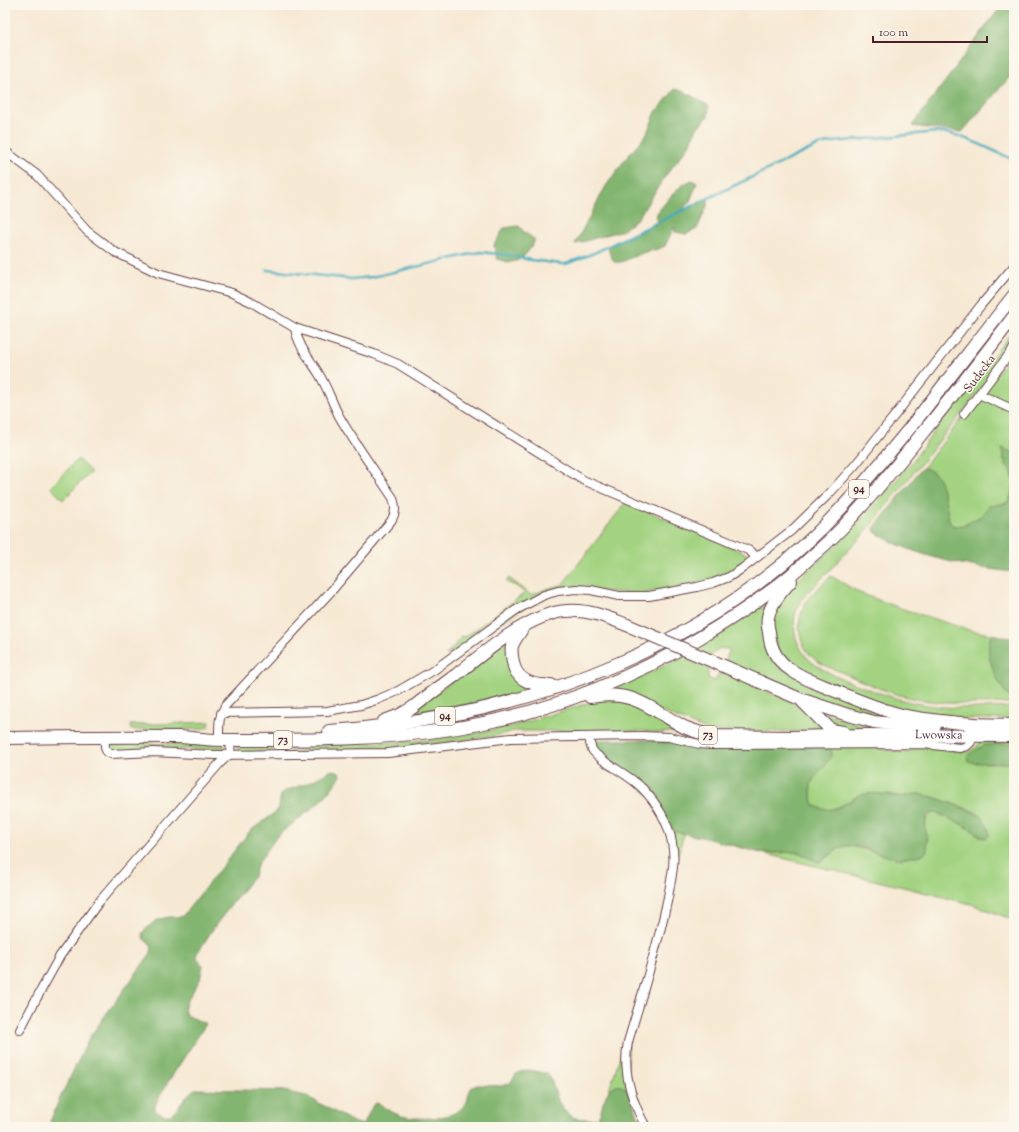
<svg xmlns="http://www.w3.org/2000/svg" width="1019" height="1132" font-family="'Sorts Mill Goudy',serif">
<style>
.green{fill:#a3d381;stroke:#767956}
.forest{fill:#82b56f;stroke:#666a4d}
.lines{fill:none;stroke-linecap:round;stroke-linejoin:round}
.stream{stroke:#3ea9be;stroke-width:2.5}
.street-casing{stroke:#643d44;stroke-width:10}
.primary-casing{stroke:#643d44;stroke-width:14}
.street{stroke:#fff;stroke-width:8}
.primary{stroke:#fff;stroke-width:12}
.primary-bridge-casing{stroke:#643d44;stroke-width:14;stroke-linecap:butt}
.primary-bridge{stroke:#fff;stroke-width:12}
.labels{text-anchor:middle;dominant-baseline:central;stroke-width:3;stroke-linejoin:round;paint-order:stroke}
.shield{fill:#fbf7ec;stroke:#7f6065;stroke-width:1}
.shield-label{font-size:11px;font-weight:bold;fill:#4a1f2b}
.street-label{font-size:12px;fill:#4a1f2b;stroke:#fbf7ec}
</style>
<rect width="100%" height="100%" fill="#fbf7ec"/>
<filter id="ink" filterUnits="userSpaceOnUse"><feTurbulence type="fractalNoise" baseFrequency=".025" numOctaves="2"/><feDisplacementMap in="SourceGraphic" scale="8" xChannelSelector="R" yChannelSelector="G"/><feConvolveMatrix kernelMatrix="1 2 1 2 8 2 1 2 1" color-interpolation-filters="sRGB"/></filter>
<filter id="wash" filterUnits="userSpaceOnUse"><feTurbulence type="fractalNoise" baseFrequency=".012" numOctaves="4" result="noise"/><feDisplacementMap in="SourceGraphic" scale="16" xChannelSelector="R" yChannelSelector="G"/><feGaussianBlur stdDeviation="0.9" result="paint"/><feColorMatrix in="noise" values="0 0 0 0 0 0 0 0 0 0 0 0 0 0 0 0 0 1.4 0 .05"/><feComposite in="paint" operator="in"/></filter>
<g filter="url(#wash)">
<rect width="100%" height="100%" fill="#f6e9d4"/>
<g class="green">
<path d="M1014,329v16l-31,42 -121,149 -59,62c-2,4 -4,8 -6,11 -8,23 2,46 22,58 11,7 24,12 36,17 26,10 52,19 79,22 27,3 54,2 80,1v12h-51l-70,-10 -88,-34 -25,-20 -8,-27 2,-15 7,-14 13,-16 47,-42 37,-40 34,-39 24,-33z"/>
<path d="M1014,351v102l-12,-4c1,5 1,10 4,15 2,3 5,5 6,8 5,10 1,22 -5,31l-18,3 -8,10 -16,9 -12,1 -4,-5 -10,-41 -12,-11 -4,-1z"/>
<polygon points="78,459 91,472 63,500 50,487"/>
<polygon points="626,502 743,552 746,554 746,557 745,562 741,566 728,574 710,581 640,594 557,588 448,655 446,655 463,636 465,637 525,593 516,586 506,582 509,578 531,595 552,587 562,585"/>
<path d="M831,576l29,17 40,15 72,23 20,3 -2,3 20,60h4v6c-28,1 -57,2 -85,-2 -29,-3 -57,-15 -83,-27 -12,-5 -26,-9 -35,-18 -14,-15 -15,-37 -5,-54 5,-8 18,-19 25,-26z"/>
<path d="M772,599l-3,4 10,63 144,57 -75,-11 -123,-50 4,-11 -1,-2c-3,0 -7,-1 -10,0 -9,4 -12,21 -9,30l6,2 5,-10 76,33 9,4 24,24 -121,-1 -98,-41c58,-23 111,-54 162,-91z"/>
<polygon points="510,638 507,652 534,689 477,703 407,715"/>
<polygon points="613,699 636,705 695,735 962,741 959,744 929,743 711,743 686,739 672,732 658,733 642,731 514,731 494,736 393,749 242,752 238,751 237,748 237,746 399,742 429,740 488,731 516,725 588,703 603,700"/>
<path d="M823,712l27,10 40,8c-16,0 -41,3 -55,-4 -4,-3 -8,-8 -12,-11l-1,-2z"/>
<polygon points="210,722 208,727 201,729 131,730 130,725"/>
<path d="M1014,740v180l-43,-16 -64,-16 -150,-36 16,1 25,-1 20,10 4,-1 21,-15h7l52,13 21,-5c2,-4 4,-10 5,-15 0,-3 -2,-6 -3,-9 -1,-9 3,-18 13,-17l31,15 12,9 5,1 -10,-26 -31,-11 -26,-7 -17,3 -13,-3 -34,4 -14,8 -12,4 -8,-1 -7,-4c-10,-30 5,-28 18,-50l-13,-9h51l33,7 20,-7 32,5 10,1 6,-2 6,-4 3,-4 6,-1z"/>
<polygon points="135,743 184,744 185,743 225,746 224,751 223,752 198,749 112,751 108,746 109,744 113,744"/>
<polygon points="673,831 684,834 676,862"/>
<polygon points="629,1029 627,1089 610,1089 608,1093"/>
</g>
<g class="forest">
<polygon points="1002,5 1014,5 1014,72 962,132 912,126"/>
<polygon points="675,89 685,92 709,106 708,116 697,128 688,147 666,175 638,218 623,230 575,244 606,186 624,161 646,135 656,112"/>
<polygon points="692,180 697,183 690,201 680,212 708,199 708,204 697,229 686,234 675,232 674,227 665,246 658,249 645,252 621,262 614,262 610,255 608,246 656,224 657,213 670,197 682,185"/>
<path d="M519,226l5,6 11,8c-5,10 -13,22 -25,22 -4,0 -9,-2 -13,-3l-3,-14 10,-17z"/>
<polygon points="1002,448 1014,453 1014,481 1012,473 1006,464 1003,456"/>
<path d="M922,468c8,1 15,6 18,13 4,11 7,28 9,40l4,5 12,-1 16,-9 8,-10 18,-3 5,-7 2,-11v87c-45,-5 -101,-15 -139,-40l-1,-4z"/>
<path d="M992,634l22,5v58l-4,1c-12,-13 -29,-47 -18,-64z"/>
<path d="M597,740h51l45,5 126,1 11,3 2,3c0,5 -3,8 -6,11 -13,18 -20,18 -12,42 16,9 24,3 39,-6 3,-2 7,-5 11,-5 10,-2 26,1 36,3 7,0 12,-3 18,-3 10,0 57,17 63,23 6,5 8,12 8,19l-3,2 -4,-1 -13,-9 -31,-15c-25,-3 -4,31 -13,40 -3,3 -10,3 -14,4 -5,1 -10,2 -16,1 -14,-2 -36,-15 -50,-12 -7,2 -18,11 -24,15l-3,1 -20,-10 -25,1 -16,-1 -52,-14 -32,-7 -19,-32 -58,-47z"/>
<polygon points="1014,743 1014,763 975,763 968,761 967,757 971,753 985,745"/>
<path d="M332,770l7,2 2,4 -17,22 -14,12 -32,25 -20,28 -4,13 -37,47 -21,32 2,5 5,5 -3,15 -13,20 -3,10 2,5 20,9 -38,58 -13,23v5c20,18 26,-14 40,-21l88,2 23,5 47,26 10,3 10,-20 4,-2c7,3 13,8 19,11 15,7 55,6 66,-6 5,-6 6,-13 9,-20l6,-3 25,1 8,-3 7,-10 10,-3 20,3 3,4 9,26 9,11 7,4 13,1h7l4,-2c4,-13 9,-41 28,-28l16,38h-595l11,-27 32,-65 60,-82 1,-7 -8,-7 -2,-5c12,-15 21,-18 40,-17l68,-86 25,-18 4,-6 2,-13 4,-3 23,-8z"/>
</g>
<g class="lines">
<g class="stream">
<path d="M267,270l85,9 20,-2 108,-25 27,3 24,5 30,4h5l28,-11 225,-108 15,-3 103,-10c24,1 54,18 77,28"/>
<polyline points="548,1127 568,1124 597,1123"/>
</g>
</g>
</g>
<g filter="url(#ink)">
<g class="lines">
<g class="street-casing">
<g id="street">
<polyline points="5,151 37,175 87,231 115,252 158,273 232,293 251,302 295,328 374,354 398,364 583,480 748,550 757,557"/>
<polyline points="979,394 1014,410"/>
<polyline points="964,414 1014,348"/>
<polyline points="221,713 327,711 361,705 379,699 398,691 434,670 516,610 544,595 558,591 576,589 591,590 619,596 649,596 697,587 713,583 729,577 743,568 792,530 829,494 856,464 899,410 981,305 1014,266"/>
<path d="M219,735c0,-12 0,-19 6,-29l109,-118 57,-67c5,-8 5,-14 2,-23 -18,-27 -38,-54 -54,-82 -7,-14 -12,-29 -20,-42 -9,-15 -21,-28 -24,-46"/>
<path d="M105,737c0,7 -2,15 6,17l42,-2 63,3 172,-2 123,-15 130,-2 28,1 30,7 12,1 213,-1 36,4 7,-2 4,-4 2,-6 1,-5"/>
<path d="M589,737c1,5 1,10 4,14 4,5 9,8 14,12 12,8 25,15 35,25 14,14 27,35 30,55 4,19 -1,36 -4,54 -10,49 -26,97 -40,145 -6,30 3,58 18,85"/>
<polyline points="20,1030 34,1003 60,956 98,903 220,763 230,754 231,740"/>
</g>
</g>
<g class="primary-casing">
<g id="primary">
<path d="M791,581c-9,10 -20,22 -23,36 -1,5 0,11 1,15 1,16 8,29 22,38 13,9 28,14 42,20 22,9 45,19 69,25 23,5 48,7 72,9"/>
<path d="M522,629c-3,5 -8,11 -10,17 -1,4 0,11 1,16 3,19 21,24 38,23"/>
<polyline points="719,664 800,699 845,714 874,722 914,726 935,726"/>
<path id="s1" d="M590,697c43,-8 59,11 94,30 9,4 18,6 27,9l82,1 71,-2 150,1"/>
<polyline points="803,702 831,730 843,732"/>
<path d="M384,721l16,-6 12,-7c14,-11 29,-22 44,-33 27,-22 75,-62 110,-64 22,-2 41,6 61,14"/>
<polyline points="967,724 1014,725"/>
<path d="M329,731c19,-1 39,-3 59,-6 155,-18 315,-82 428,-191 34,-33 63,-69 93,-105 36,-45 70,-90 105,-134"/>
<path d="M5,738c59,-1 117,-2 176,-1 13,1 27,3 41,3 85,0 172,1 257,-16 76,-15 150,-45 217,-84 39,-23 81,-51 114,-82 15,-13 29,-26 42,-41 24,-26 46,-53 68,-81 32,-39 63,-79 94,-120"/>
</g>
</g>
<use href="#street" class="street"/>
<use href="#primary" class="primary"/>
<g class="primary-bridge-casing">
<polyline id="primary-bridge" points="627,625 719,664"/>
</g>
<use href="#primary-bridge" class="primary-bridge"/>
</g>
</g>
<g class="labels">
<g class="shield">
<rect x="849" y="480" width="20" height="18" rx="3"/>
<rect x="435" y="707" width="20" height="18" rx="3"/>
<rect x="699" y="726" width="18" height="18" rx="3"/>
<rect x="274" y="731" width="18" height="18" rx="3"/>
</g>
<g class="shield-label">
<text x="859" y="489">94</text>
<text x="445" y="716">94</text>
<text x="708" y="735">73</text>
<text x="283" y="740">73</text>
</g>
<g class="street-label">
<text transform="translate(980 374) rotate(-53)">Sudecka</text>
<text stroke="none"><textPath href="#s1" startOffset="358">Lwowska</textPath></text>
</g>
</g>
<rect width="1019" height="1132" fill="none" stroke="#fbf7ec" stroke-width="20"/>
<path d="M873 36v6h114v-6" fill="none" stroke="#4a1f2b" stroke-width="2"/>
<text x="879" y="36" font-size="12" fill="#4a1f2b" stroke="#fbf7ec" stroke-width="3" paint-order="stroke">100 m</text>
</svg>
